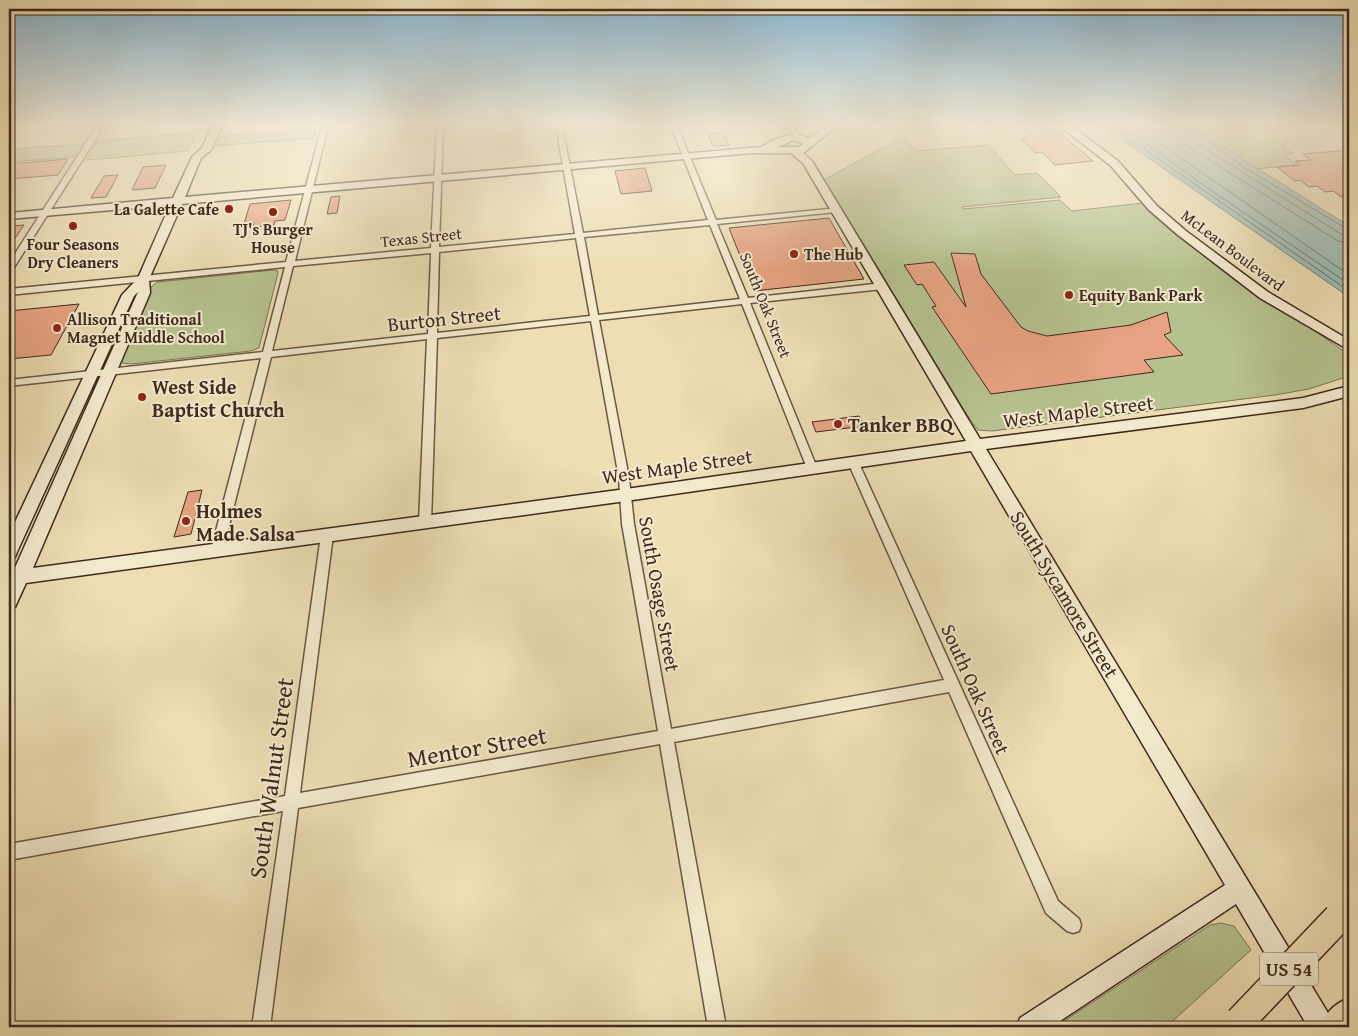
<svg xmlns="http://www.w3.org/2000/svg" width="1358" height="1036" font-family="'Gentium Book Plus',serif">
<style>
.green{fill:#b6c28f;stroke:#7a7657}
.water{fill:#9bbbb5;stroke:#768179}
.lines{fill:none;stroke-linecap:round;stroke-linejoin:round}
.shore{stroke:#6d726a;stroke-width:1}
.building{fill:#e7a383;stroke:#3f2a1f}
.street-casing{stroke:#6a5744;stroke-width:3}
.secondary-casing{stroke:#3f2a1f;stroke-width:3}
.highway-casing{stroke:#3f2a1f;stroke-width:3}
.street{fill:#f3eace;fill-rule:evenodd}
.secondary{fill:#f3eace;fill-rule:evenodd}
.highway{fill:#eddeb4;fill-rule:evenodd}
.highway-bridge-casing{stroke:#3f2a1f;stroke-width:32;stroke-linecap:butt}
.highway-bridge{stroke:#eddeb4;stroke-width:29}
.poi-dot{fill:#8f2418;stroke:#f3eace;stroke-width:2}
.labels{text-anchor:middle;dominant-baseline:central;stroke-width:4;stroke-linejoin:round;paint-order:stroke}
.far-poi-label{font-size:16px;font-weight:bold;fill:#3f2a1f;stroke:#f3eace;text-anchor:start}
.far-street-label{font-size:16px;fill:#3f2a1f;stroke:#f3eace}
.shield{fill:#f3eace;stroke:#756454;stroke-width:1}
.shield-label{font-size:19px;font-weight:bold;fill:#3f2a1f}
.street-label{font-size:20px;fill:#3f2a1f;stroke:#f3eace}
.poi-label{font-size:20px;font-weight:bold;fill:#3f2a1f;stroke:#f3eace;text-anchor:start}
.near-street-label{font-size:24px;fill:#3f2a1f;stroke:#f3eace}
</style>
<rect width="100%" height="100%" fill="#eddeb4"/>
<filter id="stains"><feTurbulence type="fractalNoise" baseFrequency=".004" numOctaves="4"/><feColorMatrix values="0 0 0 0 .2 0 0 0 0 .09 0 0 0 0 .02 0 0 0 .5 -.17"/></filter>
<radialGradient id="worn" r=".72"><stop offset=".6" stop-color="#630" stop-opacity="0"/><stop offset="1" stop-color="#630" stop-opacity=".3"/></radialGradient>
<g class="green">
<polygon points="1190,126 1271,126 1290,142 1282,145 1293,153 1285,156 1297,165 1256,169"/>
<polygon points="316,129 314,138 213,146 216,137"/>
<polygon points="196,133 188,151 87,160 97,141"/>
<polygon points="904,136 916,151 988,145 1015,175 1037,173 1061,197 962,207 963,209 1060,200 1072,211 1143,203 1163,223 1202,251 1349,355 1349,376 1309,389 1275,395 992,431 978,430 971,421 824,180"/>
<polygon points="85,144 75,157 9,162 9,149"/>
<polygon points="273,270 278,271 278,273 259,348 251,351 131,364 122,363 121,359 152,286 158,282"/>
<polygon points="1221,923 1234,926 1251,950 1166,1027 1055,1027 1210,925"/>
</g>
<polygon class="water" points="1102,126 1190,126 1349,226 1349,297"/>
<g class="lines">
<g class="shore">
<polyline points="1111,126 1349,291"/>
<polyline points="1122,126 1209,189 1349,284"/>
<polyline points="1135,126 1349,275"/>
<polyline points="1175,126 1177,137 1184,144 1338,241 1349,243"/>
<polyline points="1182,126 1183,133 1188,138 1341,234 1349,236"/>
<polyline points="1189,126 1191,132 1222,151 1243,167 1349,230"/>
</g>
</g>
<g class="building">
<polygon points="1042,128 1062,135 1093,161 1055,165 1042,152 1035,153 1022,140"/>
<polygon points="723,132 729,145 713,146 708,134"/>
<polygon points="1349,150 1349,202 1333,191 1325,192 1317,186 1309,187 1300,180 1295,181 1277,167 1300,165 1295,161 1311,160 1303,154"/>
<polygon points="68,159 58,175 9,179 9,164"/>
<polygon points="166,165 155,188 132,190 143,167"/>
<polygon points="645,168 652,191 621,194 615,171"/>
<polygon points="118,175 106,197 91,198 104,176"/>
<polygon points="340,196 337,213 327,214 331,197"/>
<polygon points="291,200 285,220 275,221 274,225 253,227 254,223 244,224 250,204"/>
<polygon points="829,218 864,279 754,291 729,228"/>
<polygon points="24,225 9,247 9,230 11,226"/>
<polygon points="951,253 975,254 981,274 1021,327 1028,331 1047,336 1131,325 1167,312 1171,332 1164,335 1183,355 1144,360 1154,372 991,394 932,307 936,306 922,284 917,285 904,265 934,262 966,307"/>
<polygon points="79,304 51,355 9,359 9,311"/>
<polygon points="859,416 864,426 816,432 812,422"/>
<polygon points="202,490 191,534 174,537 188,492"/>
</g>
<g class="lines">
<g class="street-casing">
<g id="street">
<polygon points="97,126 104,126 13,269 9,271 9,263"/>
<path d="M322,126h6l-33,135 136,-13 6,-122h6l-4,121 136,-13 -19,-108h6l21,107 125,-13 -37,-94h6l39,94 123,-12v4h-3l-119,12 31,74 135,-15 4,3 -4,3 -133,14 67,165 -1,3h-8l-1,-3 -65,-164 -143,16 30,158 5,46 37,205 273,-49 -96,-218 1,-3h8l201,442 21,18 2,6 -2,6 -6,2 -6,-2 -21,-18 -97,-221 -275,50 52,285h-18l-48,-283 -362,64 -28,219h-18l31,-216 -274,49v-16l276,-48 36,-261 2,-3h8l2,3 -33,258 358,-62 -36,-207 -3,-46 -28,-157 -154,17 -6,184 -2,3h-8l-2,-3 8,-183 -156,18 -48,193 -2,3h-8l-2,-3 50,-192 -252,28v-6l254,-28 22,-85 -276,28v-6l277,-27zM710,225l30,74 -142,16 -14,-78zM576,238l14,78 -153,17 2,-81zM431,253l-3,81 -156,17 21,-85z"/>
<polygon points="786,126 793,126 802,137 802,139 798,139"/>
</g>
</g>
<g class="secondary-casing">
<g id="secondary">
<path d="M212,126h10l-11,24 -10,8 -16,39 577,-50c11,-9 34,-17 47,-8l17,-13h11l-34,27 9,8 168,278 323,-41 46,-12v10l-46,12 -317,41 345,569 3,9h-26l-72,-123 -185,123h-34l3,-9 205,-133 -254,-434 -345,50 -600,82 -11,24 -6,3v-39l5,-1 124,-278 -4,4 -117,256 -2,5 -6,2v-24l113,-240 16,-17 32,-73 -161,14v-6l164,-15 19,-41 10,-9zM794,140l9,4 -4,3h-22zM752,153h39l12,10 163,278 -340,48 -593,79 117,-275 -1,-14 33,-75z"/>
<polygon points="1060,126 1071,126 1118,161 1157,206 1186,231 1268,292 1349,340 1349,350 1260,298 1178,235 1149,210 1110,165"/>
</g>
</g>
<g class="highway-casing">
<path id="highway" d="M1349,998v29h-28c5,-15 13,-23 28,-29z"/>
</g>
<use href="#street" class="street"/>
<use href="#secondary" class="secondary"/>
<use href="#highway" class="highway"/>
<g class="highway-bridge-casing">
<polyline id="highway-bridge" points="1240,1021 1338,918"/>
</g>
<use href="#highway-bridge" class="highway-bridge"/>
</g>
<linearGradient id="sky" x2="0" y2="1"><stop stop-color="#89b7d4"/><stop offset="0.46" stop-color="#f7f0dd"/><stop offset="1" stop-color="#f7f0dd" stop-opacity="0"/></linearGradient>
<rect width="1358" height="271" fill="url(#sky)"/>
<g class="poi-dot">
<circle cx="229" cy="209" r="5"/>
<circle cx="273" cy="212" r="5"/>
<circle cx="73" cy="226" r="5"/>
<circle cx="794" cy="254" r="5"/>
<circle cx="1069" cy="295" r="5"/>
<circle cx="57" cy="328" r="5"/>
<circle cx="142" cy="397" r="5"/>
<circle cx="838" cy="424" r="5"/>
<circle cx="186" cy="521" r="5"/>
</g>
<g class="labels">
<g class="far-poi-label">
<text x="219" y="209" text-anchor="end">La Galette Cafe</text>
<text x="273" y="229" text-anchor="middle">TJ's Burger<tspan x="273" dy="18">House</tspan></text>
<text x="73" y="244" text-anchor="middle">Four Seasons<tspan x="73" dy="18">Dry Cleaners</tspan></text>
<text x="804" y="254">The Hub</text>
<text x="1079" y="295">Equity Bank Park</text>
<text x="67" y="319">Allison Traditional<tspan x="67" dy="18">Magnet Middle School</tspan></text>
</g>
<g class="far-street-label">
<text transform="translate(421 237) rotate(-6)">Texas Street</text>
<text transform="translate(1233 250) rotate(37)">McLean Boulevard</text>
<text transform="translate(766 305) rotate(68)">South Oak Street</text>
</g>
<rect class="shield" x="1260" y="952.5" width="58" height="33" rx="4"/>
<g class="shield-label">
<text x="1289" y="969">US 54</text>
</g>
<g class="street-label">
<text transform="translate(444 318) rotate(-6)">Burton Street</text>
<text transform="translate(1078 411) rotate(-7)">West Maple Street</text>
<text transform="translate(677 466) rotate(-8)">West Maple Street</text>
<text transform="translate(660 594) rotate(80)">South Osage Street</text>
<text transform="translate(1065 594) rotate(59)">South Sycamore Street</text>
<text transform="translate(976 689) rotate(66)">South Oak Street</text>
</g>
<g class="poi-label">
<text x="152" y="386">West Side<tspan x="152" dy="23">Baptist Church</tspan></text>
<text x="848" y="424">Tanker BBQ</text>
<text x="196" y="510">Holmes<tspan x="196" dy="23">Made Salsa</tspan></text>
</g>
<g class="near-street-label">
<text transform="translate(477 747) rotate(-10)">Mentor Street</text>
<text transform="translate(271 778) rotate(-82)">South Walnut Street</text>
</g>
</g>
<rect width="1358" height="1036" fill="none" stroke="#eddeb4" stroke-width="30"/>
<rect x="10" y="10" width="1338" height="1016" fill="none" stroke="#3f2a1f" stroke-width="2.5"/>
<rect x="15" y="15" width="1328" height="1006" fill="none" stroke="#3f2a1f"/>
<rect width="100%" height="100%" filter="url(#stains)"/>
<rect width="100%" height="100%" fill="url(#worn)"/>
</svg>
